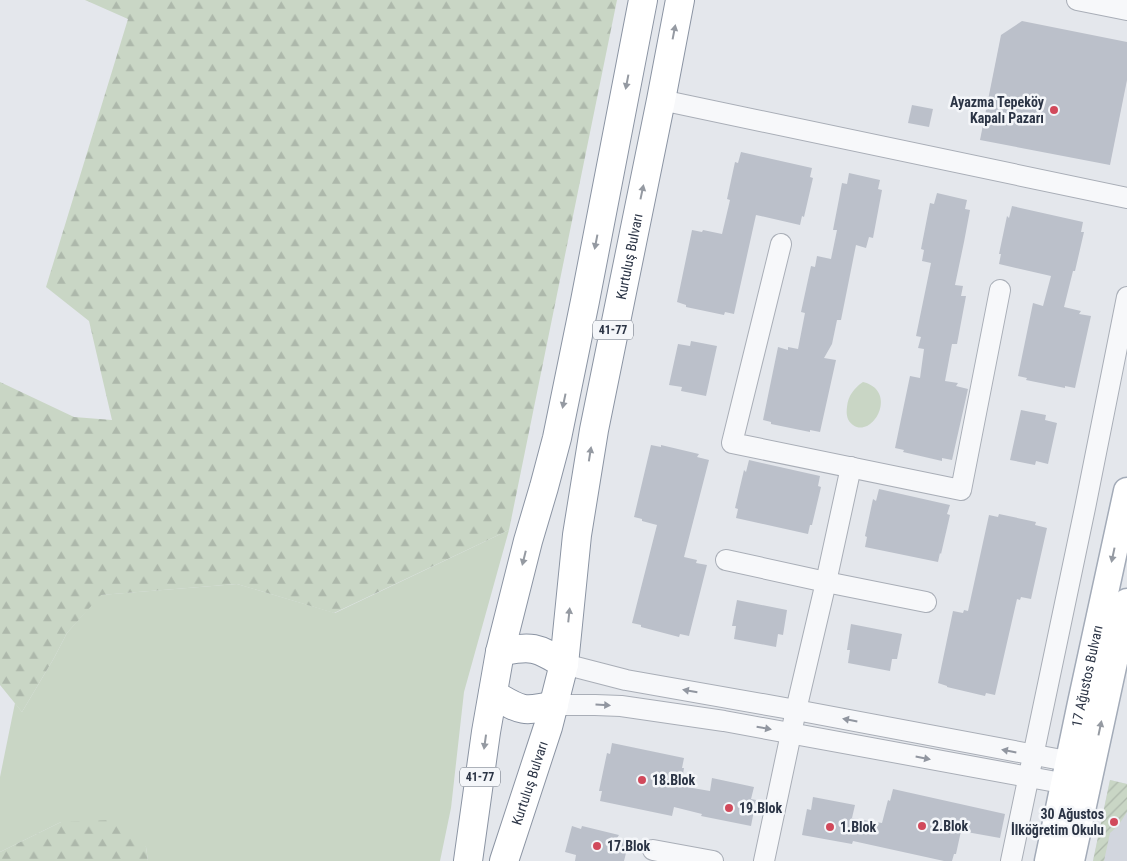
<svg xmlns="http://www.w3.org/2000/svg" width="1127" height="861" font-family="'Roboto Condensed',sans-serif">
<style>
.built{fill:#d2d6de}
.green{fill:#c9d6c5}
.forest{fill:url(#forest-firs)}
.garden{fill:url(#garden-furrows)}
.building{fill:#bbc0ca}
.lines{fill:none;stroke-linecap:round;stroke-linejoin:round}
.minor-casing{stroke:#a9aeb7;stroke-width:22}
.major-casing{stroke:#a3abb8;stroke-width:29}
.highway-casing{stroke:#8b94a3;stroke-width:30}
.minor{stroke:#f7f8fa;stroke-width:20}
.major{stroke:#fff;stroke-width:26}
.highway{stroke:#fff;stroke-width:28}
.oneway{fill:#959aa2}
.oneway2{fill:#9196a0}
.poi-dot{fill:#d1495b;stroke:#f4f6f9;stroke-width:2}
.labels{text-anchor:middle;dominant-baseline:central;stroke-width:5;stroke-linejoin:round;paint-order:stroke}
.shield{fill:#f4f6f9;stroke:#676e7b;stroke-width:1}
.shield-label{font-size:12px;font-weight:bold;fill:#2b3445}
.poi-label{font-size:14px;font-weight:bold;fill:#2b3445;stroke:#f4f6f9;text-anchor:start}
.street-label{font-size:14px;fill:#2b3445;stroke:#f4f6f9}
</style>
<defs>
<pattern id="forest-firs" width="22" height="20" patternUnits="userSpaceOnUse" patternTransform="scale(1.25)"><rect width="22" height="20" fill="#c9d6c5"/><path d="M5 1l3.5 6h-7zM16 11l3.5 6h-7z" fill="#adb8ab"/></pattern>
<pattern id="garden-furrows" width="10" height="10" patternUnits="userSpaceOnUse" patternTransform="scale(1.25)"><rect width="10" height="10" fill="#c9d6c5"/><path d="M-1 1l2-2M0 10L10 0M9 11l2-2" fill="none" stroke="#adb8ab"/></pattern>
</defs>
<rect width="100%" height="100%" fill="#e4e7ec"/>
<polygon class="built" points="1110,780 1127,784 1127,861 1093,861"/>
<g class="green">
<path d="M863,382c36,9 10,57 -10,43 -6,-4 -7,-11 -6,-18 1,-11 7,-19 16,-25z"/>
<polygon points="509,530 464,692 451,808 440,861 148,861 146,847 61,822 0,852 0,777 15,703 22,712 54,658 67,633 100,595 237,584 335,613"/>
</g>
<g class="forest">
<polygon points="85,0 617,0 509,530 334,613 237,584 101,595 67,633 54,658 22,712 0,685 0,382 74,417 112,420 89,321 46,287 128,19"/>
<polygon points="114,820 146,847 148,861 0,861 0,852 61,822"/>
</g>
<polygon class="garden" points="1110,780 1127,784 1127,812 1118,826 1110,833 1104,861 1093,861"/>
<g class="building">
<polygon points="1022,21 1127,42 1127,80 1110,165 980,140 1001,35"/>
<polygon points="912,105 933,109 929,127 908,123"/>
<polygon points="741,152 812,168 810,177 813,178 804,217 802,216 800,225 756,215 734,314 725,312 724,315 686,307 686,305 677,302 692,230 702,232 703,230 722,234 730,200 727,199 735,162 738,163"/>
<polygon points="849,173 880,180 878,189 882,190 873,238 869,237 866,248 856,245 841,320 837,320 832,344 824,358 836,360 820,432 810,430 810,432 771,424 771,422 763,420 778,347 788,350 788,347 798,349 805,313 801,312 811,266 815,267 817,256 831,259 837,230 833,230 839,199 842,183 847,184"/>
<polygon points="937,193 967,200 965,209 970,210 964,242 955,285 963,286 961,296 966,296 957,344 952,344 945,381 958,383 956,386 968,389 952,460 942,458 942,461 903,452 904,450 895,448 910,376 920,378 924,349 918,348 921,337 916,336 931,263 922,261 924,250 921,249 930,203 934,204"/>
<polygon points="1012,206 1083,222 1081,232 1084,232 1075,271 1073,271 1064,307 1081,311 1079,314 1091,316 1075,388 1065,386 1065,388 1026,380 1027,378 1018,376 1033,303 1043,306 1051,276 999,264 1001,254 999,254 1007,216 1009,218"/>
<polygon points="691,341 717,346 706,396 681,391 682,387 669,385 678,344 690,346"/>
<polygon points="1021,410 1046,415 1045,420 1057,423 1048,464 1036,461 1035,465 1010,460"/>
<polygon points="651,445 661,447 661,445 699,454 697,457 709,460 684,557 697,560 696,563 707,565 689,636 680,634 679,637 641,627 641,625 632,623 657,525 642,521 642,519 634,517"/>
<polygon points="749,460 820,476 818,486 821,487 812,525 810,525 808,534 736,518 738,509 735,508 744,470 746,472"/>
<polygon points="879,489 950,505 947,514 950,515 941,554 940,553 938,562 865,547 867,537 865,536 873,499 876,501"/>
<polygon points="999,514 1036,522 1035,525 1047,528 1031,599 1021,597 1020,600 1017,599 995,695 986,693 985,696 947,687 947,686 938,683 953,611 963,613 964,610 968,611 989,515 998,517"/>
<polygon points="737,600 787,610 783,635 778,634 776,647 734,639 736,626 732,626"/>
<polygon points="851,624 902,634 897,659 892,659 890,671 848,663 850,650 847,650"/>
<polygon points="612,743 684,758 682,768 684,768 681,786 710,791 712,778 754,787 751,799 756,800 751,826 701,816 702,814 674,807 672,816 600,801 602,791 599,791 607,753 610,754"/>
<polygon points="893,789 1005,814 1000,838 961,831 956,854 954,854 952,861 944,861 853,841 852,844 802,835 807,809 811,810 813,797 855,805 852,818 882,823 888,800 890,801"/>
<polygon points="572,826 581,829 582,826 619,835 617,838 629,841 624,861 575,861 576,855 565,852"/>
</g>
<g class="lines">
<g class="minor-casing">
<g id="minor">
<polyline points="1077,0 1127,10"/>
<polyline points="661,100 1127,198"/>
<polyline points="781,244 732,443 961,490 1000,290"/>
<polyline points="726,560 826,582 926,602"/>
<polyline points="564,664 626,680 796,710 1083,764"/>
<polyline points="554,705 595,705 621,706 724,721 1078,786"/>
<polyline points="653,850 713,861"/>
<polyline points="764,861 796,710 826,582 851,467"/>
<polyline points="1011,861 1085,508 1127,297"/>
</g>
</g>
<g class="major-casing">
<g id="major">
<path id="s1" d="M1048,861l33,-158 46,-212"/>
<polyline points="1071,861 1127,602"/>
</g>
</g>
<g class="highway-casing">
<g id="highway">
<path d="M500,652c31,-7 37,-5 64,12"/>
<path d="M493,694c27,16 29,19 61,11"/>
<polyline points="468,861 486,732 500,652 528,541 544,487 557,438 585,301 643,0"/>
<path id="s2" d="M504,861l44,-134 16,-63 13,-129 17,-105 67,-330 19,-100"/>
</g>
</g>
<use href="#minor" class="minor"/>
<use href="#major" class="major"/>
<use href="#highway" class="highway"/>
</g>
<defs><path id="oneway-solid" d="M-6-.8H1V-3.2L6.5 0L1 3.2V.8H-6Z" transform="scale(1.25)"/></defs>
<g class="oneway">
<use href="#oneway-solid" transform="translate(674 32) rotate(-79)"/>
<use href="#oneway-solid" transform="translate(627 82) rotate(101)"/>
<use href="#oneway-solid" transform="translate(642 192) rotate(-78)"/>
<use href="#oneway-solid" transform="translate(596 242) rotate(101)"/>
<use href="#oneway-solid" transform="translate(564 401) rotate(102)"/>
<use href="#oneway-solid" transform="translate(590 454) rotate(-81)"/>
<use href="#oneway-solid" transform="translate(1113 555) rotate(102)"/>
<use href="#oneway-solid" transform="translate(524 558) rotate(104)"/>
<use href="#oneway-solid" transform="translate(569 615) rotate(-84)"/>
<use href="#oneway-solid" transform="translate(1100 728) rotate(-78)"/>
<use href="#oneway-solid" transform="translate(485 742) rotate(98)"/>
</g>
<g class="oneway2">
<use href="#oneway-solid" transform="translate(690 691) rotate(-170)"/>
<use href="#oneway-solid" transform="translate(603 705) rotate(3)"/>
<use href="#oneway-solid" transform="translate(850 720) rotate(-169)"/>
<use href="#oneway-solid" transform="translate(764 728) rotate(10)"/>
<use href="#oneway-solid" transform="translate(1009 751) rotate(-169)"/>
<use href="#oneway-solid" transform="translate(923 758) rotate(11)"/>
</g>
<g class="poi-dot">
<circle cx="1054" cy="110" r="5"/>
<circle cx="642" cy="780" r="5"/>
<circle cx="729" cy="808" r="5"/>
<circle cx="1114" cy="822" r="5"/>
<circle cx="922" cy="826" r="5"/>
<circle cx="830" cy="827" r="5"/>
<circle cx="597" cy="846" r="5"/>
</g>
<g class="labels">
<g class="shield">
<rect x="593" y="320.5" width="40" height="19" rx="4"/>
<rect x="460" y="767.5" width="40" height="19" rx="4"/>
</g>
<g class="shield-label">
<text x="613" y="330">41-77</text>
<text x="480" y="777">41-77</text>
</g>
<g class="poi-label">
<text x="1044" y="102" text-anchor="end">Ayazma Tepeköy<tspan x="1044" dy="16">Kapalı Pazarı</tspan></text>
<text x="652" y="780">18.Blok</text>
<text x="739" y="808">19.Blok</text>
<text x="1104" y="814" text-anchor="end">30 Ağustos<tspan x="1104" dy="16">İlköğretim Okulu</tspan></text>
<text x="932" y="826">2.Blok</text>
<text x="840" y="827">1.Blok</text>
<text x="607" y="846">17.Blok</text>
</g>
<g class="street-label">
<text stroke="none"><textPath href="#s2" startOffset="619">Kurtuluş Bulvarı</textPath></text>
<text stroke="none"><textPath href="#s1" startOffset="189">17 Ağustos Bulvarı</textPath></text>
<text stroke="none"><textPath href="#s2" startOffset="82">Kurtuluş Bulvarı</textPath></text>
</g>
</g>
</svg>
